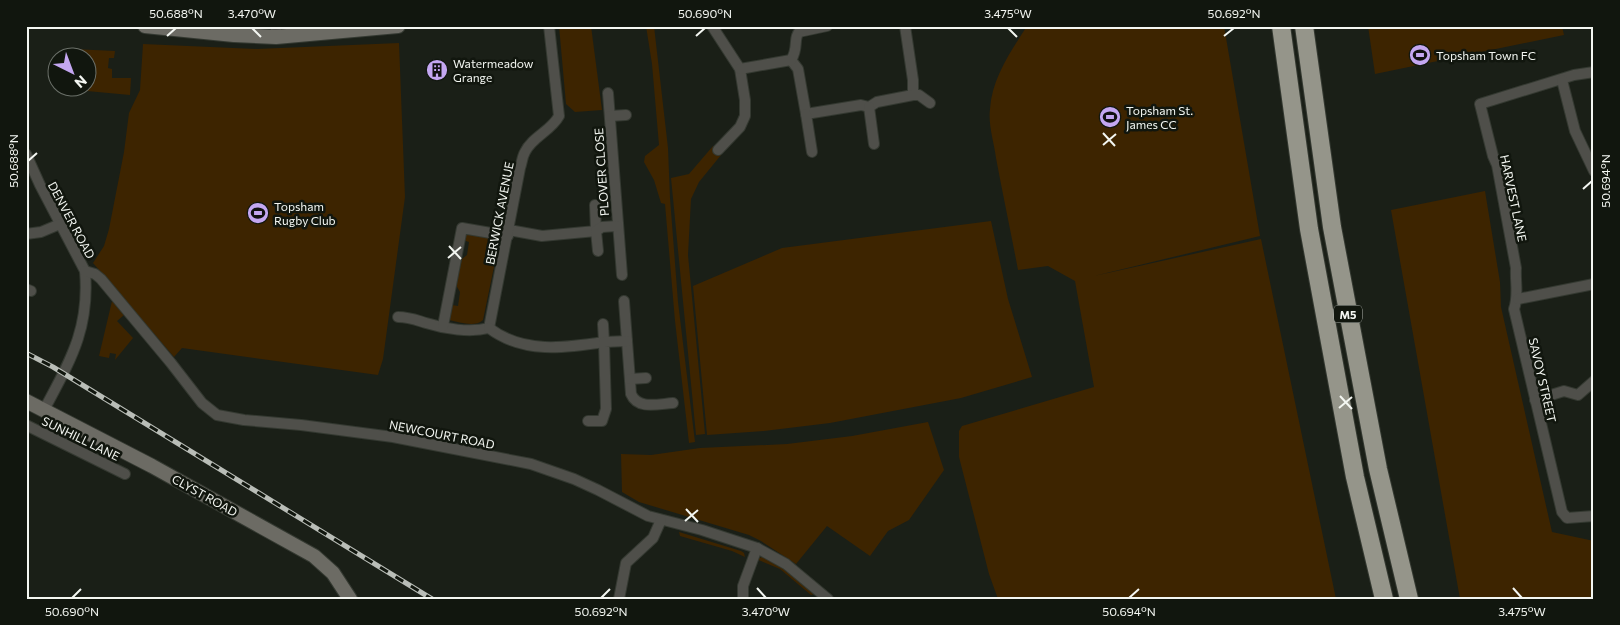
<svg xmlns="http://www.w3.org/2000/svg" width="1620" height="625" font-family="Commissioner,sans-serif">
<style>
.green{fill:#3d2400}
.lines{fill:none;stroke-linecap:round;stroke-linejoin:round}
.street-casing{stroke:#343931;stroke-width:12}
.secondary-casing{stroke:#343931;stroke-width:16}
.highway-casing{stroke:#343931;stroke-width:20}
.street{stroke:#4f4f4a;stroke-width:10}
.secondary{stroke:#6c6b64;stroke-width:14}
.highway{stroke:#95958a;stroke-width:18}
.rail-casing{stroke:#b9bdb7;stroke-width:5}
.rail{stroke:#11160e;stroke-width:3;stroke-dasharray:9;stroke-linecap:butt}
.ticks{fill:none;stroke:#f3f6f1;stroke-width:2}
.labels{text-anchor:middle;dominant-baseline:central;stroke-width:5;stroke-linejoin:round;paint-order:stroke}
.shield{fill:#11160e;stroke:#afb3ad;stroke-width:1}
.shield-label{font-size:11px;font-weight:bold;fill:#f3f6f1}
.poi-label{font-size:12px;fill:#f3f6f1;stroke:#11160e;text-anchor:start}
.street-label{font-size:12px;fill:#f3f6f1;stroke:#11160e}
.neatline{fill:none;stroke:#f3f6f1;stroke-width:2}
.ticks-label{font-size:12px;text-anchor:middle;fill:#f3f6f1}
</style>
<rect width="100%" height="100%" fill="#1a1f17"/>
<g class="green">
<polygon points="559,26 591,26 602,110 575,112 566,104"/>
<polygon points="646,26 654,26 668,148 670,198 678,302 695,442 689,443 675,321 665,204 661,203 654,180 644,162 645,156 659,145 652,64"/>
<path d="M1027,26h197l36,210 -166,40 167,-37 75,360h-338l-9,-25 -30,-117v-26l3,-5 132,-39 -19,-106 -27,-15 -30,4c-7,-37 -15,-75 -22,-112 -2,-16 -8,-33 -6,-49 2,-31 21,-58 37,-83z"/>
<polygon points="1368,26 1562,26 1564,35 1375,74"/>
<polygon points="399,43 405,197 383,359 378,375 182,348 174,357 93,263 104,246 109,229 124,152 129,113 140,90 143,44 257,49"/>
<polygon points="73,49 115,51 114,58 109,58 108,68 112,69 112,78 131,78 130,95 76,90 76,88 88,88 88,58 74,57 73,56"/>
<polygon points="713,146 721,155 699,182 691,199 688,255 705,434 696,435 671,178 689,174"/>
<polygon points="1485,191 1500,282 1501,307 1552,532 1594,541 1594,599 1460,599 1391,210"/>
<polygon points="991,221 1008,299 1032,377 961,398 830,423 764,431 707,435 693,286 782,248"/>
<path d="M464,232l36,6 -17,82c-9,8 -23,2 -34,0l3,-15 6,1 2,-14 -4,-7 6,-26 5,-4 2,-13 -6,-2z"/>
<polygon points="112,301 124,315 117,321 133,338 115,360 116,354 110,353 109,358 99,356"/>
<polygon points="928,422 944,470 909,520 888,531 870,556 827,526 796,564 761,541 749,535 639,502 622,492 621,454 651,455 700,448 787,444 852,436"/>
<polygon points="679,532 741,551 744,553 745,557 732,551 680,536"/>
<path d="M762,557c21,5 37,23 53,37l-4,1 -31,-26 -24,-10z"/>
</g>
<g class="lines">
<g class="street-casing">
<g id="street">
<polyline points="276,26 276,37"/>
<polyline points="712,26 740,69 745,100 745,116 740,127 718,150"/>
<polyline points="905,26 913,80 913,95"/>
<polyline points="791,60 798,69 806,114 861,105 869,107 877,102 913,95 919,95 930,103"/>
<path d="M740,69l51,-9c8,-12 2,-21 8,-28l28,-6"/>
<path d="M1594,72l-20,3 -94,29 13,52 4,9 19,103c-1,14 3,27 -2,41l48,203 5,6 27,-2"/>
<polyline points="1562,80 1575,131 1594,171"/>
<polyline points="608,93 622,275"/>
<polyline points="869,107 874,144"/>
<polyline points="806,114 812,152"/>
<polyline points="610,116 626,115"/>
<path d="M26,154l14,31 45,86c5,58 -15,90 -41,139"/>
<polyline points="509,230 542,236 596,231 595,205"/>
<polyline points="26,234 41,232 60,224"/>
<polyline points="598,251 596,231 602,227 617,226"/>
<polyline points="85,271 95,274 101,279 171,363 202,403 217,415 244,420 301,425 393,437 531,464 574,479 598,490 648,516 702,530 757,548 786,564 828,599"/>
<polyline points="26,289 31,291"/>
<polyline points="1518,299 1594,284"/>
<path d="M624,301l7,93c7,16 27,10 42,9"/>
<path d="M398,317c11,0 18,3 28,6 19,6 44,10 63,5"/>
<polyline points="443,326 462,228 508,236"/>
<path d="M489,328l31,-160c2,-5 2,-11 5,-16 7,-15 26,-21 34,-36l-10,-90"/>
<path d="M489,328c34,26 76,20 115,14l-1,-18"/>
<polyline points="630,379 646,378"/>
<polyline points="1535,400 1564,391 1578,395 1594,381"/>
<polyline points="588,421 602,421 606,409 604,342 627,341"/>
<polyline points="26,425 125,474"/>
<polyline points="619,599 626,563 653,538 661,520"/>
<polyline points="743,599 743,586 757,548"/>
</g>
</g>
<g class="secondary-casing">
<g id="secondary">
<polyline points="145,26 234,35 276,37 398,26"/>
<polyline points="26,401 152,466 314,556 333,573 350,599"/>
</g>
</g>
<g class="highway-casing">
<g id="highway">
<polyline points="1281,26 1309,229 1355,477 1384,599"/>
<polyline points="1304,26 1332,227 1378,469 1409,599"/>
</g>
</g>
<use href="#street" class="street"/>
<use href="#secondary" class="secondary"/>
<use href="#highway" class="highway"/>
<g class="rail-casing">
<polyline id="rail" points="26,353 53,367 432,599"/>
</g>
<use href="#rail" class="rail"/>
</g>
<path class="ticks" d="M252,28l9,9M1008,28l9,9M167,36l9,-8M696,36l9,-8M1224,36l10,-8M1103,133l12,13M1103,145l13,-11M28,161l9,-8M1583,189l9,-8M449,246l12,13M448,258l13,-11M1340,396l12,13M1339,408l13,-11M686,509l12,13M685,521l13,-11M757,588l9,10M1513,588l9,10M72,598l9,-9M601,598l9,-9M1129,598l10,-9"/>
<defs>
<g id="stadium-disc" transform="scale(1.125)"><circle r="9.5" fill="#c4a7f1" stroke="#11160e"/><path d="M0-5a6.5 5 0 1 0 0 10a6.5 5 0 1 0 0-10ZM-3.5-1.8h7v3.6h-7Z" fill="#111"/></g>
<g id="building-disc" transform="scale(1.125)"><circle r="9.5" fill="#c4a7f1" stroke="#11160e"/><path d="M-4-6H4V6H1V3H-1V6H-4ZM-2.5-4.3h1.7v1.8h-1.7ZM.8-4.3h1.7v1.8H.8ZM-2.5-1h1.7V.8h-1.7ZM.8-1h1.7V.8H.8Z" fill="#111"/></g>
</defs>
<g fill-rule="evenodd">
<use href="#stadium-disc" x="1420" y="55"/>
<use href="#building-disc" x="437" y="70"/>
<use href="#stadium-disc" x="1110" y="117"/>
<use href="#stadium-disc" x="258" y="213"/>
</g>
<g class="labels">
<rect class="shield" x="1334" y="305.5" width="28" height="17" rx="4"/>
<g class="shield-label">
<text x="1348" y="314">M5</text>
</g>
<g class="poi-label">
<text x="1436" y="55">Topsham Town FC</text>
<text x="453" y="63">Watermeadow<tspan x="453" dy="14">Grange</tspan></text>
<text x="1126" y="110">Topsham St.<tspan x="1126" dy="14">James CC</tspan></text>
<text x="274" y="206">Topsham<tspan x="274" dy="14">Rugby Club</tspan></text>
</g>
<g class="street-label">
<text transform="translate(601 172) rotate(-94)">PLOVER CLOSE</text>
<text transform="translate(1514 198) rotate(78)">HARVEST LANE</text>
<text transform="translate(499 213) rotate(-79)">BERWICK AVENUE</text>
<text transform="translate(72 220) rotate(62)">DENVER ROAD</text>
<text transform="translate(1543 380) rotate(77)">SAVOY STREET</text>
<text transform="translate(442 434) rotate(11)">NEWCOURT ROAD</text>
<text transform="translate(81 438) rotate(26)">SUNHILL LANE</text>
<text transform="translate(205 495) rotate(29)">CLYST ROAD</text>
</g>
</g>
<rect width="1620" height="625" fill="none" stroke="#11160e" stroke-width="55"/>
<g transform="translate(72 72) rotate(138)"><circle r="24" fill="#11160e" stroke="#6b7069"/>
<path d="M0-4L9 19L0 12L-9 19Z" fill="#c4a7f1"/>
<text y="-8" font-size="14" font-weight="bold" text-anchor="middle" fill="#f3f6f1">N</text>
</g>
<rect x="28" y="28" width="1564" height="570" class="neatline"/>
<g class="ticks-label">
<text x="176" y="18">50.688°N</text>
<text x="252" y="18">3.470°W</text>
<text x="705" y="18">50.690°N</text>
<text x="1008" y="18">3.475°W</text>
<text x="1234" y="18">50.692°N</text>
<text transform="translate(14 161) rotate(-90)" y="4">50.688°N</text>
<text transform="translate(1606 181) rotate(-90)" y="4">50.694°N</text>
<text x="72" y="616">50.690°N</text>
<text x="601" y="616">50.692°N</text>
<text x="766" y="616">3.470°W</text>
<text x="1129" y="616">50.694°N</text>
<text x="1522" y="616">3.475°W</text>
</g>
</svg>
